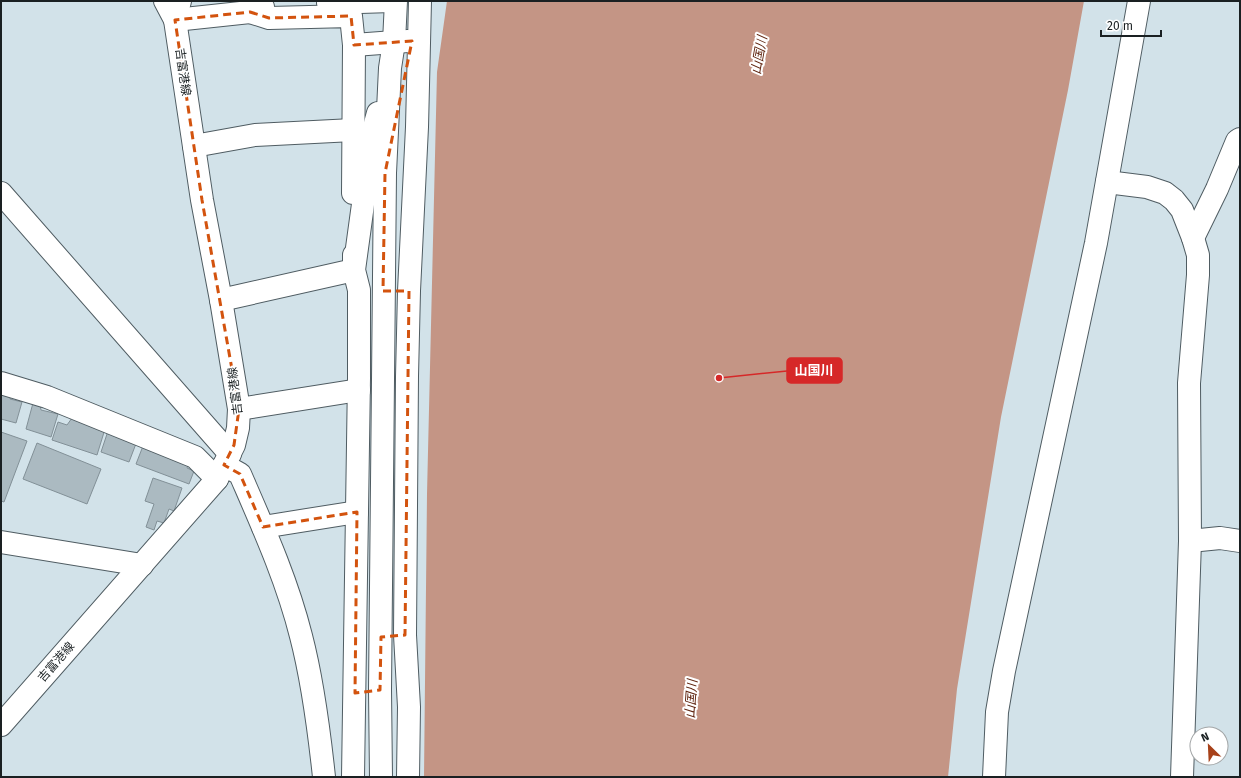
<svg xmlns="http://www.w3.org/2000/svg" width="1241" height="778" font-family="'Fira Sans','Noto Sans JP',sans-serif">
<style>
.water{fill:#c49585}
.building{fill:#abbac1;stroke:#829097}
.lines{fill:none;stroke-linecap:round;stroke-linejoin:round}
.minor-casing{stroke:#4f5c62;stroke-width:24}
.secondary-casing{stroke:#4f5c62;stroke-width:24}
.minor{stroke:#fff;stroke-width:22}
.secondary{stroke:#fff;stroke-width:22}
.marked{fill:none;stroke:#d3530e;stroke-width:3;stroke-dasharray:8 5;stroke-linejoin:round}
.labels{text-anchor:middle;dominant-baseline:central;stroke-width:4;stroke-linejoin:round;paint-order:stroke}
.street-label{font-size:12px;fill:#1a2022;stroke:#fff}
.water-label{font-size:13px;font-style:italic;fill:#5f240f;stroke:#fff}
.leader{fill:none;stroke:#d62828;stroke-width:1.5}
.callout-dot{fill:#d62828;stroke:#fff;stroke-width:1.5}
.callout{fill:#d62828;stroke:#d62828;stroke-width:1.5}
.callout-label{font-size:13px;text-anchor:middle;font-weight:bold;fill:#fff}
</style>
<rect width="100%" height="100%" fill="#d2e2e9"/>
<polygon class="water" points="447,1 1084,1 1068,90 1001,417 957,689 948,777 424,777 427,494 437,72"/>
<g class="building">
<polygon points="1,392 11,395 10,399 22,402 16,423 1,419"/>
<polygon points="33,403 40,404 41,410 58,414 51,437 26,429"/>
<polygon points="72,418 105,429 97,455 52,440 58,422 67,425"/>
<polygon points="108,431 137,441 129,462 101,452"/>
<polygon points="1,432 27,441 4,502 1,501"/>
<polygon points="37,443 101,469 87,504 23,479"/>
<polygon points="143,446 189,462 187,468 194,471 189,484 136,464"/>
<polygon points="153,478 182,488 174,511 169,509 164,523 157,521 154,530 146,527 154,504 145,501"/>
</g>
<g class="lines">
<g class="minor-casing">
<g id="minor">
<polyline points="165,1 175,20 250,12 263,7"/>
<polyline points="328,3 392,1"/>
<polyline points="250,12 269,18 351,16 354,45 353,193"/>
<polyline points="354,45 408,41"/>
<polyline points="194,146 255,135 353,130"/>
<polyline points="1107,182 1147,187 1165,193 1174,200 1182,210 1193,238 1198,255 1198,275 1189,383 1190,541 1182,777"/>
<polyline points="1,193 230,454"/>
<polyline points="1193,238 1217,189 1237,141 1240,139"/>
<polyline points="221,300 354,270 354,255"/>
<polyline points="1,383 47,397 195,457 217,479"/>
<polyline points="239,409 359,390"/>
<path d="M224,465l16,9c23,53 47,106 61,162 12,46 18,94 23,141"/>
<polyline points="263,527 357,512"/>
<polyline points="1190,541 1220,538 1240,541"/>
<polyline points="1,542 142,565"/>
<polyline points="353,777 359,378 359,290 354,270 373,131 378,113"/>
<polyline points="381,777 380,690 385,173 390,68 394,42 396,1"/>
<polyline points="408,777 409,707 405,635 407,376 409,291 417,127 420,1"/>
<polyline points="994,777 997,712 1004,671 1096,243 1139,1"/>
</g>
</g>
<g class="secondary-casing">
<polyline id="secondary" points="1,725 217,479 234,445 238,428 239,409 221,300 202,200 175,20 180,1"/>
</g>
<use href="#minor" class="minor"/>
<use href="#secondary" class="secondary"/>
</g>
<path class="marked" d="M250,12l19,6 82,-2 3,29 58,-4 -27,132 -2,118h26l-4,344 -24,2 -1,53 -25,3 2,-181 -94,15 -23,-53 -16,-9 10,-20 5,-36 -37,-209 -27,-180z"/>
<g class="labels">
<g class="street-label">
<text transform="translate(183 72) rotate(82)">吉富港線</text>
<text transform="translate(235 391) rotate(-97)">吉富港線</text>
<text transform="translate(56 662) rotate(-49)">吉富港線</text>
</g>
<g class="water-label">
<text transform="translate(759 55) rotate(-80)">山国川</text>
<text transform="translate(691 699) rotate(-86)">山国川</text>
</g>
</g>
<path class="leader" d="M719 378L787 371"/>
<circle class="callout-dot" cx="719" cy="378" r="4"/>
<rect class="callout" x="787" y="358" width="55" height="25" rx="4"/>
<g class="callout-label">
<text x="814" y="375">山国川</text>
</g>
<rect width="1241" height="778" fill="none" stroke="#1a2022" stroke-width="4"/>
<g transform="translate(1209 746) rotate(336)"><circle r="19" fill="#ffffff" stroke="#a3a6a7"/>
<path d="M0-3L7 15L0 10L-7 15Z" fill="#a74119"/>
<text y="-6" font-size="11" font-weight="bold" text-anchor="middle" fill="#1a2022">N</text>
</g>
<path d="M1101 30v6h60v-6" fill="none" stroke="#1a2022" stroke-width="2"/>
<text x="1107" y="30" font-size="12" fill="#1a2022" stroke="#ffffff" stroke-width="3" paint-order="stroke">20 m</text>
</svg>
